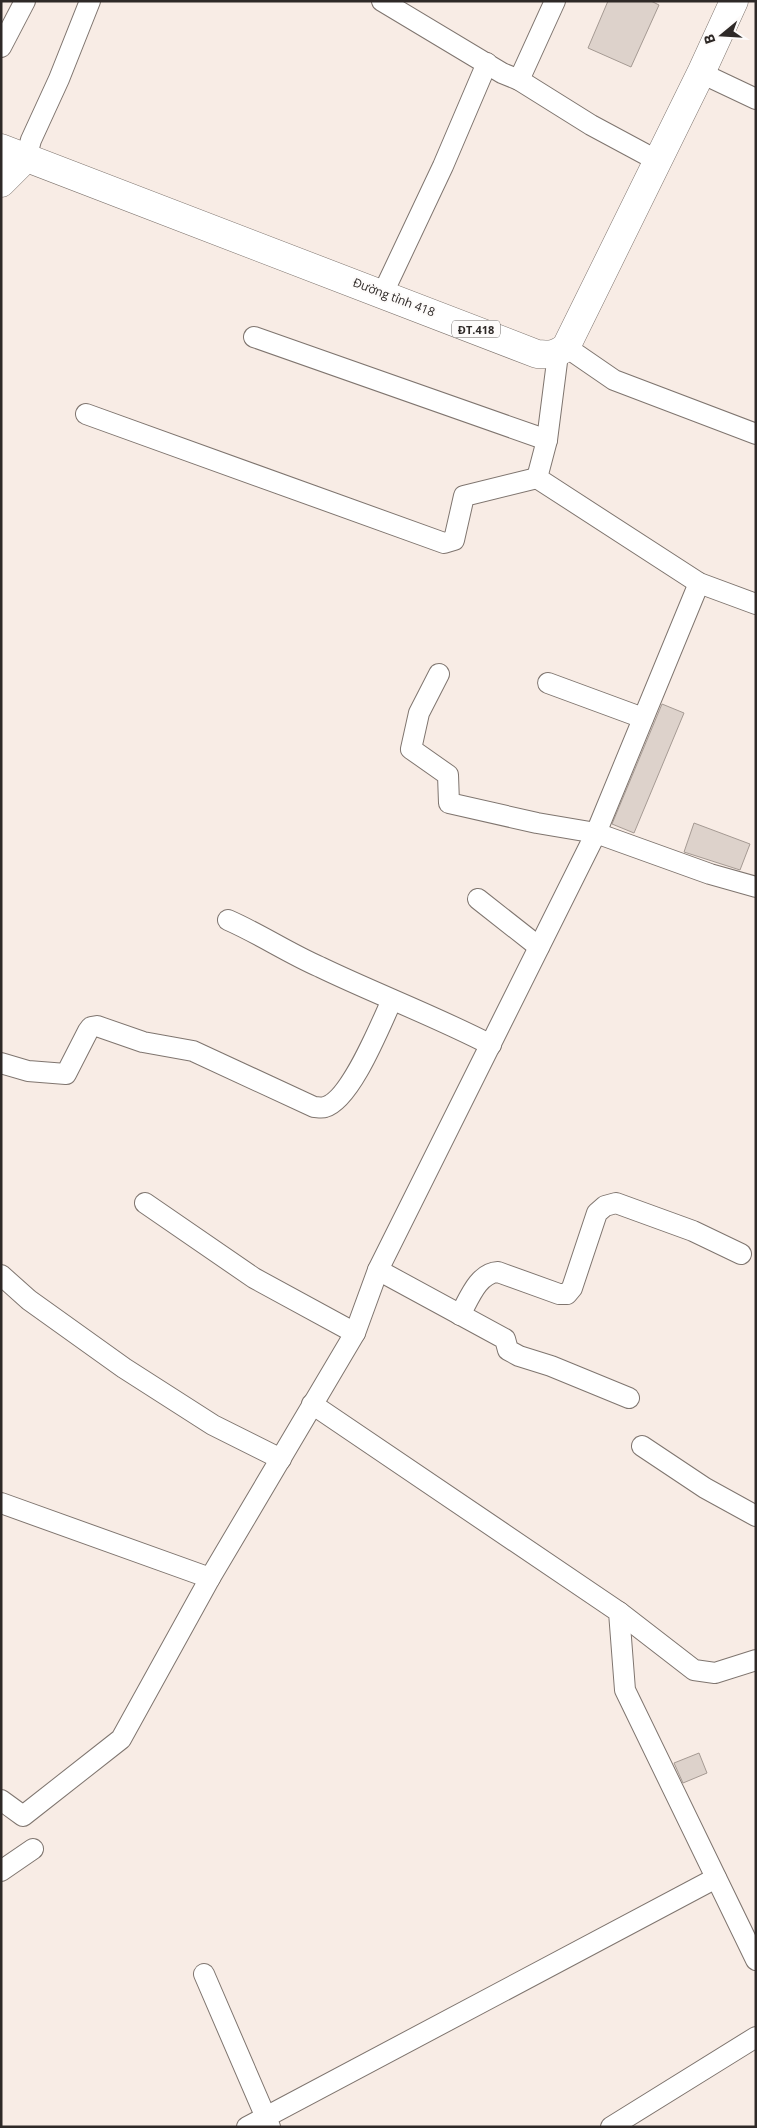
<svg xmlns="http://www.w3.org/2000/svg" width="757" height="2128" font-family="'Open Sans',sans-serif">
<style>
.building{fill:#ddd2cb;stroke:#a59a93}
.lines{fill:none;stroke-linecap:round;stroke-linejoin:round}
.minor-casing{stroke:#7f756f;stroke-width:22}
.secondary-casing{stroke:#7f756f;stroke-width:29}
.primary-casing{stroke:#7f756f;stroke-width:29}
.minor{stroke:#fff;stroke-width:20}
.secondary{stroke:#fff;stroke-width:28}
.primary{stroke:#fff;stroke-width:28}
.labels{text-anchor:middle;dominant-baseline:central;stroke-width:4;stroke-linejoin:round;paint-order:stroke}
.shield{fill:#fdfbfa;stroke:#6c6866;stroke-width:1}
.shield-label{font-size:11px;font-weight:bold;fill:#2e2927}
.street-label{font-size:12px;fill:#2e2927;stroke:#fdfbfa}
</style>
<rect width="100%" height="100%" fill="#f8ece5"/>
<g class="building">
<polygon points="608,1 651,1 659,5 631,67 588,48"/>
<polygon points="662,704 684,713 634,833 612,824"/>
<polygon points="694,823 750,844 740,870 684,852"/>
<polygon points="699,1753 707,1773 683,1783 674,1763"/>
</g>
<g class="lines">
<g class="minor-casing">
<g id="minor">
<polyline points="382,1 502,73 519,80 591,125 658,161"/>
<polyline points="1,47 25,1"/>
<polyline points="701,73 756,99"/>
<polyline points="519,80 555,1"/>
<polyline points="26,158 31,140 59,79 90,1"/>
<polyline points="383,293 443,166 487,63"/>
<polyline points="254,337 547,440"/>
<polyline points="566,347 614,380 756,434"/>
<polyline points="558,354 547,440 537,478 699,583 756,604"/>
<polyline points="86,414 444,543 454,540 464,496 537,478"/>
<polyline points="439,674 419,713 411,749 448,775 449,803 537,823 596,833 710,874 756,887"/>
<polyline points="548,683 643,718"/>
<polyline points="478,899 539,947"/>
<path d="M228,920c32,14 60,33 92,47 56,27 115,49 171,78"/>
<path d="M1,1063l27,8 38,3 22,-43 3,-4 6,-1 46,16 50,9 121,56c3,0 8,1 11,0 26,-7 56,-84 67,-107"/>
<polyline points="145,1203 254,1278 355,1333"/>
<polyline points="378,1270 505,1339 508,1350 519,1356 551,1366 629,1398"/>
<polyline points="1,1275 29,1300 124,1368 213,1425 281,1459"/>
<path d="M460,1315c9,-16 18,-42 38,-43l61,22h8l5,-6 25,-75 8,-7 11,-3 77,28 48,23"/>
<polyline points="312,1404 619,1612 625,1690 756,1960"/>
<polyline points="642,1446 705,1488 756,1516"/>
<polyline points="1,1503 210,1578"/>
<polyline points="619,1612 694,1670 715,1673 756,1660"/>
<polyline points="1,1800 23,1816 121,1739 210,1578 355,1333 378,1270 596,833 699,583"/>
<polyline points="1,1871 33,1849"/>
<polyline points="204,1974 270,2127"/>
<polyline points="247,2127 716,1878"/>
<polyline points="611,2127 756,2037"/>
</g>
</g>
<g class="secondary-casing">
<polyline id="secondary" points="1,183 26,158"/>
</g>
<g class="primary-casing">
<path id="primary" d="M1,148l536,206c13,1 19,1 29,-7l135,-274 33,-72"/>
</g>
<use href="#minor" class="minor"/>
<use href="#secondary" class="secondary"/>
<use href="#primary" class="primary"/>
</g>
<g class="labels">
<rect class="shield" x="452" y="320.5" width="48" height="17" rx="4"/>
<g class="shield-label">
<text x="476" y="329">ĐT.418</text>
</g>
<g class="street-label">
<text transform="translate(394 297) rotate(21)">Đường tỉnh 418</text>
</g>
</g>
<rect width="757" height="2128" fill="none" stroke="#2e2927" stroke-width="5"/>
<g transform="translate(722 35) rotate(252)" stroke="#fdfbfa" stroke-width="4" paint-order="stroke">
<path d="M0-4L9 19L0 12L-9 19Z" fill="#2e2927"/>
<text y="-8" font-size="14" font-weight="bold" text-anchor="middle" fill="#2e2927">B</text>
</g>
</svg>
